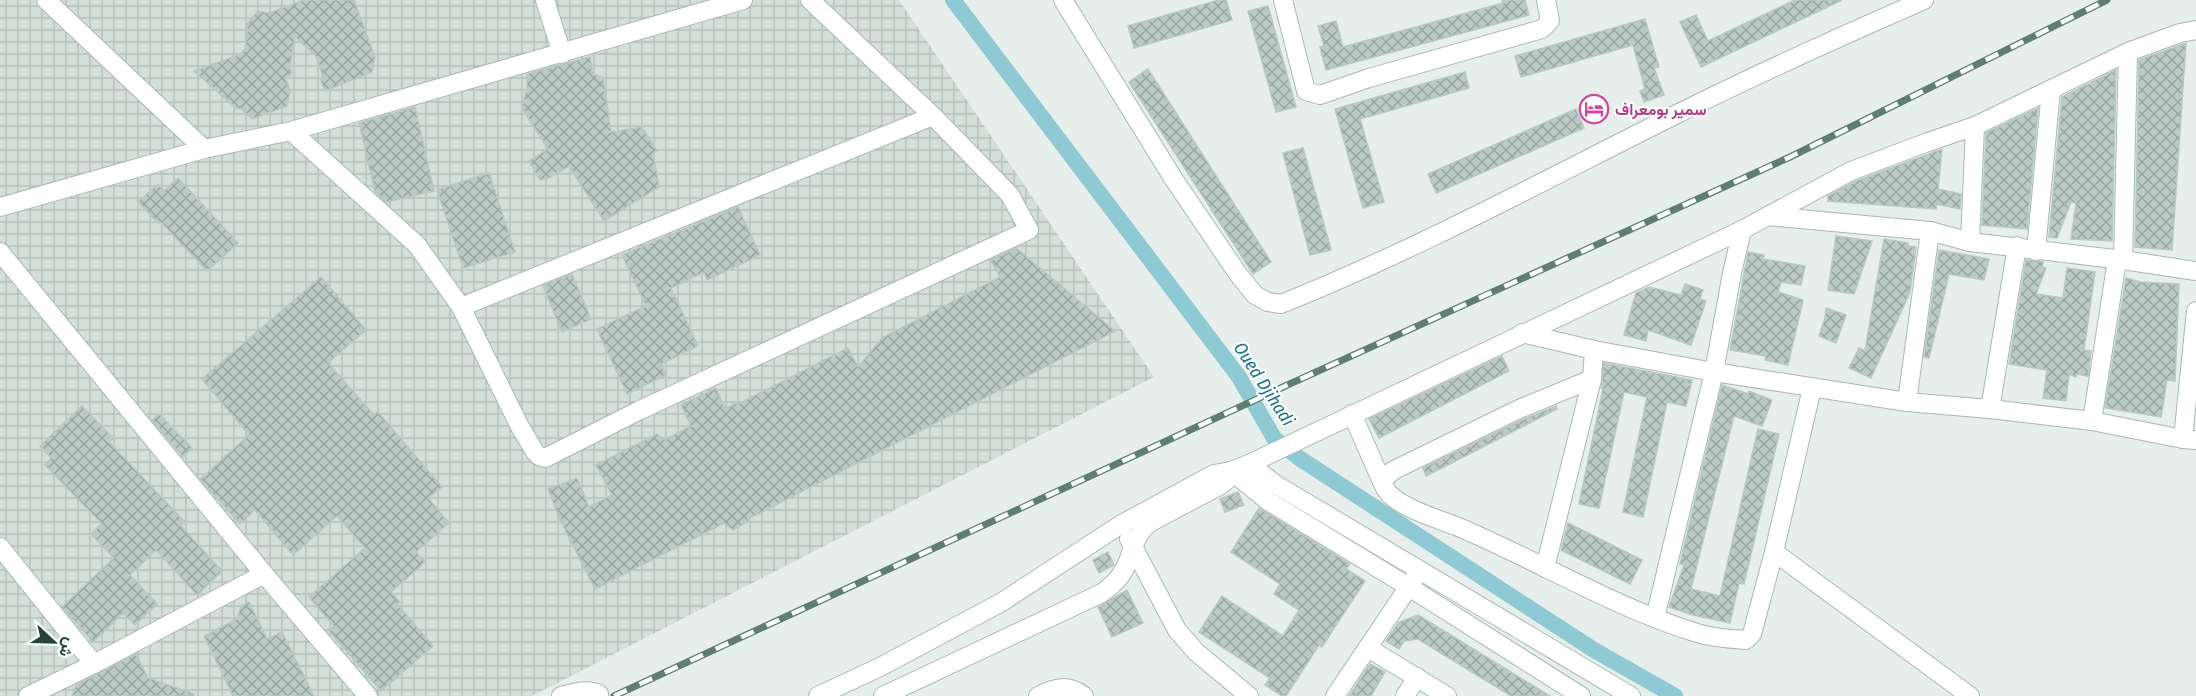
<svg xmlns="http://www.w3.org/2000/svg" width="2196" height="696" font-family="'Fira Sans Condensed',Vazirmatn,sans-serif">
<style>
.industrial{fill:url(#industrial-grid)}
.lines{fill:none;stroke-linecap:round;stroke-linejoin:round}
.canal{stroke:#8ec9d4;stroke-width:16}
.building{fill:url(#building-cross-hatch);stroke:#b8c9c2;stroke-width:1.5}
.minor-casing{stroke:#a8b8b2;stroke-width:20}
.minor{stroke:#fff;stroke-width:18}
.rail-casing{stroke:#5f7d75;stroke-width:7}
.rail{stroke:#f7fbf9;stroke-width:4.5;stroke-dasharray:14;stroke-linecap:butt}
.labels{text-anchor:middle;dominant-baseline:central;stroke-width:4.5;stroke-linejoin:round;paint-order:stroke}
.hotel-label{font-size:16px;font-weight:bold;fill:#b23c85;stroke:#f7fbf9;text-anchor:start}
.water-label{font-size:18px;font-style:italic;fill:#1c6f80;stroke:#f7fbf9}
</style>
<defs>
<pattern id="industrial-grid" width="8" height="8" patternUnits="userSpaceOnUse" patternTransform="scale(1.5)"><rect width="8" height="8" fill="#d4dfda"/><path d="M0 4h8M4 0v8" fill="none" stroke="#b6c1bc"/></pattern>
<pattern id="building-cross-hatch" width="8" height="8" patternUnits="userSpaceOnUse" patternTransform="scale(1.5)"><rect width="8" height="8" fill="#bbcac4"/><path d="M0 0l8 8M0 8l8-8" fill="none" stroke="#98a6a0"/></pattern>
</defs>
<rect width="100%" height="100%" fill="#e6efeb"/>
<polygon class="industrial" points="0,0 899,0 1154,377 532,696 0,696"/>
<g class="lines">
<polyline class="canal" points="953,0 1239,377 1274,438 1299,458 1594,650 1675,696"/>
</g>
<g class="building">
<polygon points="304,0 354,0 375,57 372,72 325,91 321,81 322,73 315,55 295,37 290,67 292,73 286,79 290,91 287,106 252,119 240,108 237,109 194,71 241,54 245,49 248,29 246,25 258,11 269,13"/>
<polygon points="1219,0 1226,0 1232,20 1134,48 1128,26"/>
<polygon points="1502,0 1525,0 1529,15 1326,70 1320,47 1324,46 1318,26 1336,21 1343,47 1503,3"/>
<polygon points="1795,0 1842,0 1701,67 1680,22 1696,15 1708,41"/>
<polygon points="1268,6 1296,107 1276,112 1248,11"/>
<polygon points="1645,19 1659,67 1654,68 1664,95 1644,102 1640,91 1645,89 1633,45 1521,77 1515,56"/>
<polygon points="2186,43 2172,250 2135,247 2139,60"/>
<polygon points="590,57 593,74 603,77 611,132 642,127 657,151 653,153 659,187 604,221 569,166 549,178 540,180 529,161 548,149 522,108 527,88 527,74"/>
<polygon points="1148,69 1271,262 1253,274 1129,82"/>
<polygon points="2116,70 2112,241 2071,239 2076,203 2071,202 2057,238 2049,237 2062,97"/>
<polygon points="1465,72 1469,88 1360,119 1384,202 1363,208 1335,109"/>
<polygon points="415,107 434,191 386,202 375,192 359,123"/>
<polygon points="2038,108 2027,229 1982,225 1986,133"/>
<polygon points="1576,109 1584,128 1436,193 1428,174"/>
<polygon points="1303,148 1331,250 1310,255 1283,153"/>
<polygon points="1942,149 1938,189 1961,194 1960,209 1937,204 1936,209 1828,201 1828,196 1856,181"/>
<polygon points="489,173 515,252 463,268 437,190"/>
<polygon points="178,178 238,243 207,271 161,222 159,224 138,202 158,184 164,191"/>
<polygon points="738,207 760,255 707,280 704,272 671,288 698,346 661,364 666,375 627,394 597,329 646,306 622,255"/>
<polygon points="1836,236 1872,241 1854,294 1828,290"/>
<polygon points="1884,239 1908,243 1908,246 1916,247 1910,292 1871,378 1849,368 1859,348 1865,351"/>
<polygon points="1016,248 1115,331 748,519 749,521 733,530 724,523 595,589 562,524 548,489 577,478 589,507 612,495 596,465 657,434 664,440 691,426 681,405 716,388 725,409 739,402 740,403 848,348 858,367 882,338 1000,277 991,260"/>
<polygon points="1939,250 1989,259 1984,280 1949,274 1929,358 1924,357"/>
<polygon points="1748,252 1764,255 1763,259 1805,266 1801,285 1781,282 1778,292 1803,300 1788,365 1765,360 1766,356 1730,350"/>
<polygon points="2026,260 2043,262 2042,267 2046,268 2036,294 2063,298 2067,268 2095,272 2084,350 2091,351 2088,376 2077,374 2076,377 2069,374 2066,401 2043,398 2047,370 2009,364"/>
<polygon points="572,274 591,319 562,332 543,286"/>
<polygon points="321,277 366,330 328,363 374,415 378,412 442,487 428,498 449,523 416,552 425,562 391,592 400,602 397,604 433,646 381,691 329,631 334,626 309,597 365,548 337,516 293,555 255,510 240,524 200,479 249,435 202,379"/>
<polygon points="2126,278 2141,282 2179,284 2175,381 2167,380 2161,417 2105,408"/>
<polygon points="1685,284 1703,290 1700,299 1706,301 1691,345 1648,330 1646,341 1624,335 1636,293 1649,287 1681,295"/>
<polygon points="1826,308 1846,315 1836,343 1819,336 1825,318"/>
<polygon points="1502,356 1509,371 1379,438 1369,419"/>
<polygon points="1604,363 1692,380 1686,406 1667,402 1643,517 1623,512 1647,397 1624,392 1599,508 1579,504 1603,389 1601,388"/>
<polygon points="1722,385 1748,394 1749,391 1772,400 1762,426 1734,416 1691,589 1720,596 1758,429 1779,434 1744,584 1739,583 1730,623 1689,614 1669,607 1684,565 1680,564"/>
<polygon points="82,406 113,438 109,442 185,522 181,526 222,571 197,595 156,550 130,575 157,604 135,625 123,613 93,642 62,607 114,558 91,534 102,524 45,465 51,458 40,446"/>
<polygon points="1556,406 1557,409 1426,476 1423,468 1524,419"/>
<polygon points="159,414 192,448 183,457 152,420"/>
<polygon points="1238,492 1244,505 1225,512 1220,499"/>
<polygon points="1259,508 1350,564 1346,569 1365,581 1322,647 1319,645 1286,696 1282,696 1265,685 1270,678 1199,632 1222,596 1283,636 1299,610 1274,594 1280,584 1231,552"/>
<polygon points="1568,523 1642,560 1630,584 1561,550"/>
<polygon points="1108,552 1114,565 1099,573 1093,560"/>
<polygon points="1127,590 1143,623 1112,637 1098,607"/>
<polygon points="249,602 267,639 282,632 314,696 233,696 204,636 237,619 241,606"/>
<polygon points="1418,615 1550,696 1511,696 1418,639 1404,641 1399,649 1386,641 1399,622"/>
<polygon points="136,654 148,678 194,694 194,696 72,696 76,685"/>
<polygon points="1370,664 1385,672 1371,696 1349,696"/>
</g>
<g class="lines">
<g class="minor-casing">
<g id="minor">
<polyline points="46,0 204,149"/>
<polyline points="545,0 562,54"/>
<path d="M1063,0l110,178 65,96 17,21 13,7 13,2c135,-54 262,-123 392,-188 82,-41 166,-79 251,-116"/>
<polyline points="1283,0 1306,91 1320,95 1369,78 1542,29 1550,21 1546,0"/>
<polyline points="291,131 417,245 461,307 519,425 535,452 539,456 545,458 638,411 1029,230 1010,195 933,116 810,0"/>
<polyline points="0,207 204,149 291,131 743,0"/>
<polyline points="1768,216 1930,231 1970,242 2123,260 2196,271"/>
<polyline points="1970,242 1975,126"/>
<polyline points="2036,251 2051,90"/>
<polyline points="0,252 264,574 368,696"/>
<polyline points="2123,260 2128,52"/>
<polyline points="461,307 933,116"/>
<polyline points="1522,333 1594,350 1714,372 1907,402 1990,409 2092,421 2183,439 2196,440"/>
<path d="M1592,379l-73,30 -125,61c-6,5 -14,10 -9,18 9,18 53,31 71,38 81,34 157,81 241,107 16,5 33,6 49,7l6,-6 22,-82"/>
<polyline points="1812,388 1774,552 1970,696"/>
<polyline points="1907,402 1930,231"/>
<polyline points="1990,409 2017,246"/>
<polyline points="1352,414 1383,484"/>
<polyline points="2092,421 2117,260"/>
<polyline points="2183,439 2196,311"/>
<polyline points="1249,464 1275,484 1631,696"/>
<polyline points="1231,471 1268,501 1409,587 1581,696"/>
<polyline points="1129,539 1177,630 1196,652 1249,696"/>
<polyline points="0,547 94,664"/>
<polyline points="1545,568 1592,379 1594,350"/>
<polyline points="1655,618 1714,372 1732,273 1742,230"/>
<polyline points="1368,648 1447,696"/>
<polyline points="28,696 94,664 264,574"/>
<path d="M561,696c13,-3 26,-8 38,-2"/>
<polyline points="818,696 880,667 1002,602 1120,525 1214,474 1231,471 1249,464 1742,230 1851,171 1928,142 1975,126 2128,52 2180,33 2196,30"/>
<path d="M883,696l219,-103c9,-7 18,-14 23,-25 8,-16 10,-36 26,-46l68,-36 8,-6 4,-9"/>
<path d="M1038,696c17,-9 30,-12 46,0"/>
<polyline points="1335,696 1414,579"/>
<polyline points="1405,696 1417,677"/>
</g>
</g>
<use href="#minor" class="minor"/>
<g class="rail-casing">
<polyline id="rail" points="614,696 1283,387 1790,157 2107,0"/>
</g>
<use href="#rail" class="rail"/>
</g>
<defs>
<g id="hotel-ring" transform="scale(1.5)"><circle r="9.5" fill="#f7fbf9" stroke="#d1479c" stroke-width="1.5"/><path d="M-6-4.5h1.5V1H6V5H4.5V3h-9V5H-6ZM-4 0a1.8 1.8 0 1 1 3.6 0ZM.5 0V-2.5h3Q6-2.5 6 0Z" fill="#d1479c"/></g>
</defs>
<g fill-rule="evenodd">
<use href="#hotel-ring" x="1594" y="109"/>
</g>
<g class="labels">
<g class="hotel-label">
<text x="1615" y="109">سمير بومعراف</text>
</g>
<g class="water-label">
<text transform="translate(1264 384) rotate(57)">Oued Djihadi</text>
</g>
</g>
<g transform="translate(54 642) rotate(112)" stroke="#f7fbf9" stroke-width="4.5" paint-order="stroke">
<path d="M0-4.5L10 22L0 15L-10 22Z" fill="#24423a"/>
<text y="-9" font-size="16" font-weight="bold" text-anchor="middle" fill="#24423a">ش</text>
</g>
</svg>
